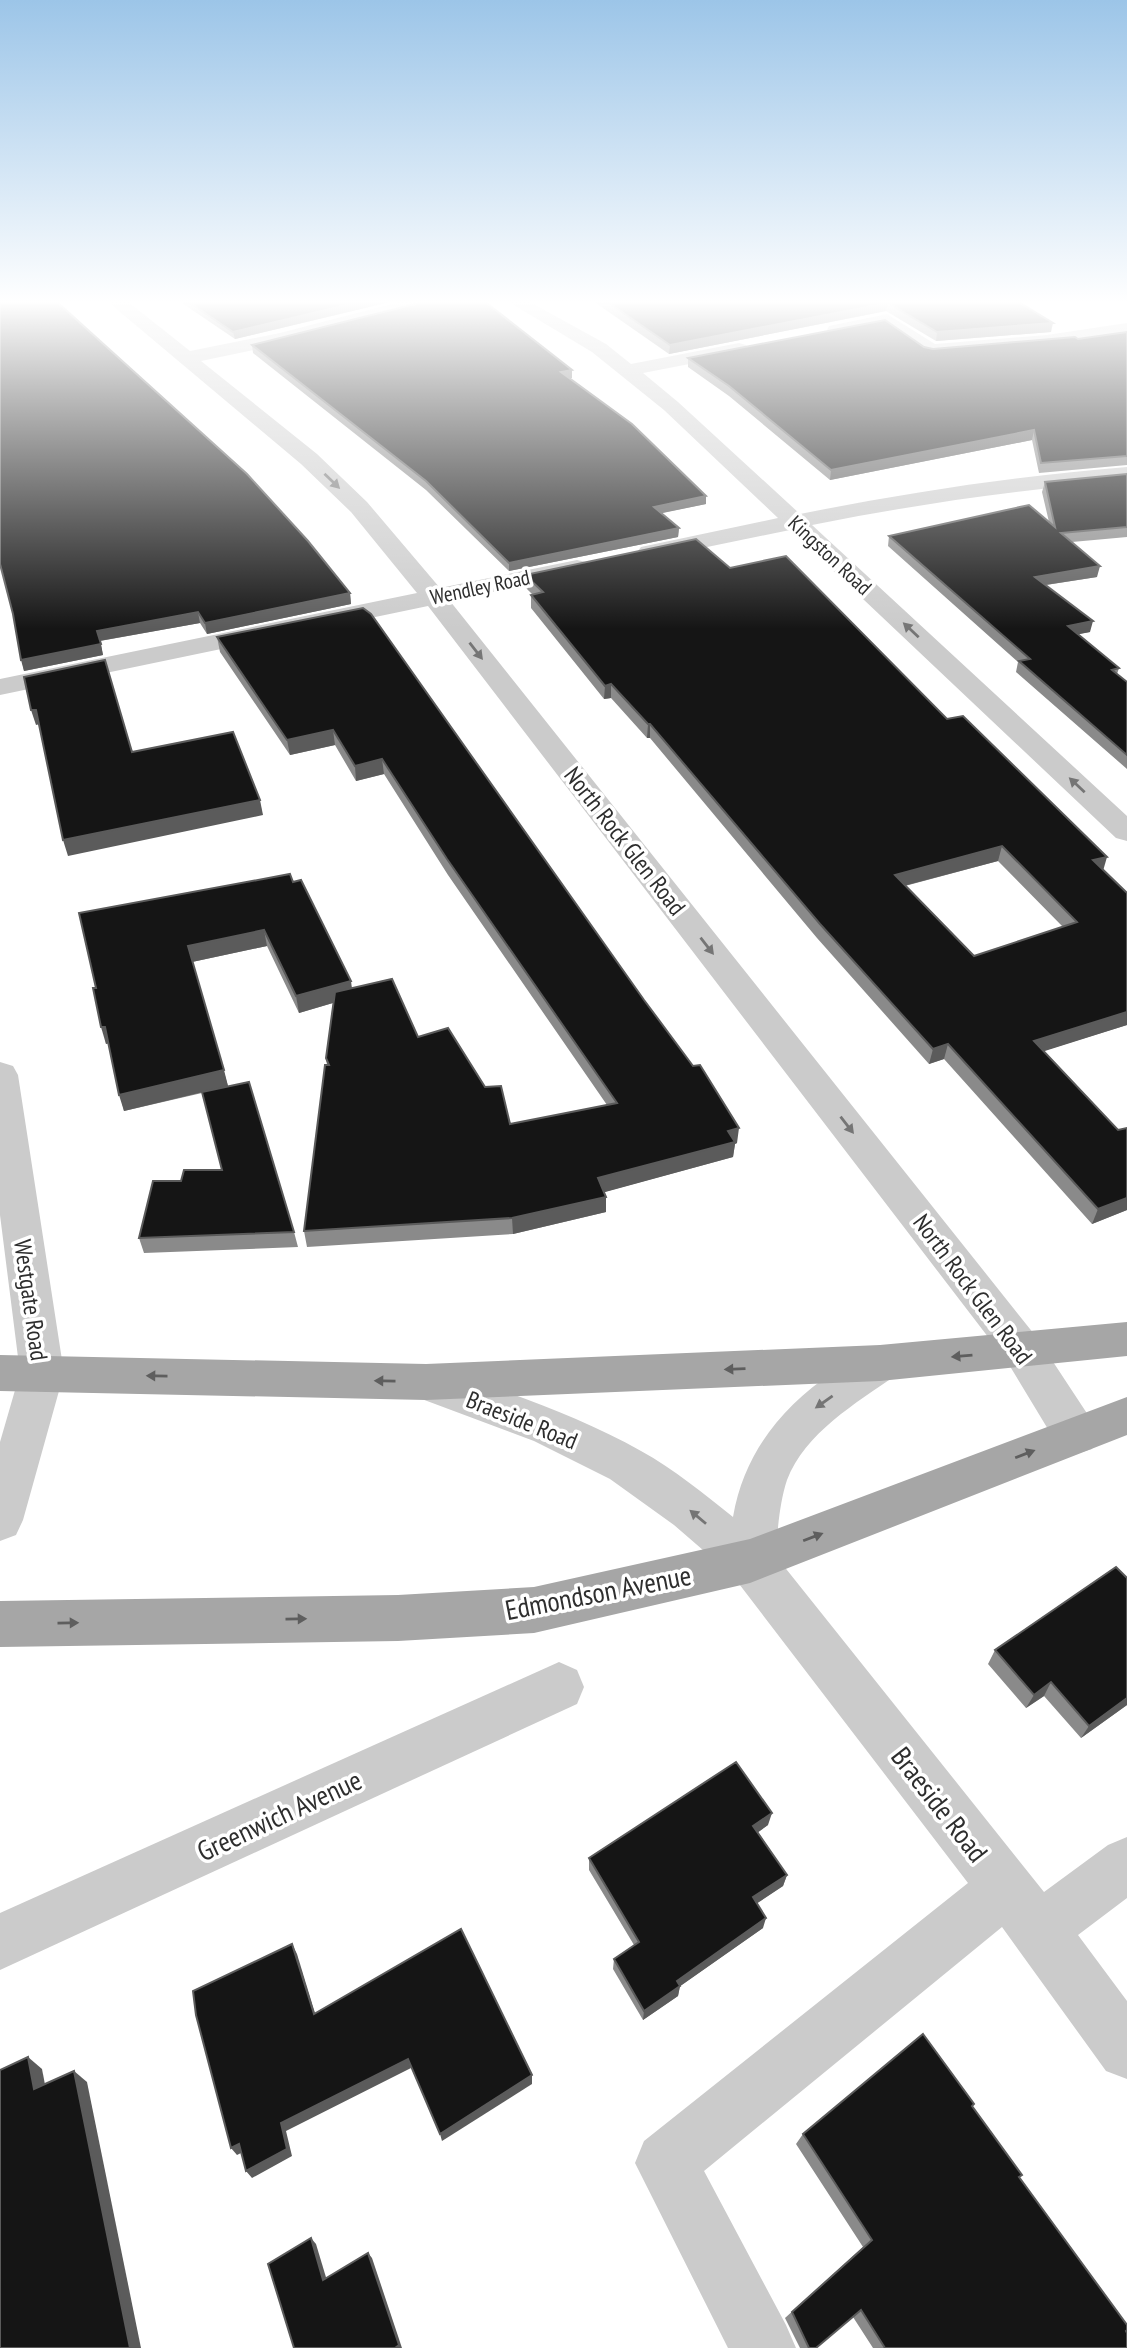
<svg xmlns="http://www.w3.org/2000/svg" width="1127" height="2348" font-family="'PT Sans Narrow',sans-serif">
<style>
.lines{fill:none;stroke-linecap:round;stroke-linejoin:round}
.minor{fill:#cbcbcb;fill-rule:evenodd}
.major{fill:#a6a6a6;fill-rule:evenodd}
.wall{fill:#8a8a8a;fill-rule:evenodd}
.shaded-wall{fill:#5b5b5b}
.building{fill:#151515;stroke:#5b5b5b;stroke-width:2;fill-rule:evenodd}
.oneway{fill:#757575}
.oneway2{fill:#5e5e5e}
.labels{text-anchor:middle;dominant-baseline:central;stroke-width:7;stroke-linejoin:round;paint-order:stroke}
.far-street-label{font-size:21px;fill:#2e2e2e;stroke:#fff}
.street-label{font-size:24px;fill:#2e2e2e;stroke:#fff}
.near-street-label{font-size:28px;fill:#2e2e2e;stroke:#fff}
</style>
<rect width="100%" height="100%" fill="#fff"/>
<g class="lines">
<g class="minor">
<polygon points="107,301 127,301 190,351 280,333 403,301 431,301 428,305 282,344 201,361 317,454 367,502 440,588 577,560 586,562 589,567 586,572 450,601 1038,1339 1092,1421 1098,1435 1092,1449 1076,1454 1060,1449 1008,1363 428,606 0,695 0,679 417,593 351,512 301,464"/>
<path d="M507,301h21l78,43 25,20 108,-21 7,2 3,4 -3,4 -103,20 35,29 122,112c109,-22 216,-38 327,-47v14c-106,8 -210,23 -315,44l315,291v25l-11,-3 -326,-308 -141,29 -8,-2 -4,-5 4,-5 137,-29 -114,-108 -72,-58z"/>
<polygon points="887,314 935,344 1047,335 1127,323 1127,335 1047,347 931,356 924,354 884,326 836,336 827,330 829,326"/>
<polygon points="0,1062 13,1066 18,1075 64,1373 23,1520 16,1535 0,1541 0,1442 20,1373 0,1215"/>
<path d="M880,1345l15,5 6,13 -6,13c-39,27 -90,57 -108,104 -8,24 -9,51 -12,75l269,337 64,-47 19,-8v61l-49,37 49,66v78l-21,-8 -104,-144 -298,244 82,154 10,23h-68l-93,-185 9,-22 324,-258 -235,-307 -59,-51 -64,-46 -76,-38 -123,-46 -7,-13 7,-13 15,-5c72,25 148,49 215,87 33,18 63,43 92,66 11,-64 48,-109 100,-145 16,-11 29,-21 47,-27z"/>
<polygon points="559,1662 577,1670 584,1687 577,1704 0,1970 0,1913"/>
</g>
<g class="major">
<polygon points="1127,1322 1127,1356 880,1381 426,1400 0,1391 0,1355 426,1364 880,1345"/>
<polygon points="1127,1397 1127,1435 750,1583 534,1633 398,1641 0,1647 0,1601 398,1595 534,1587 750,1539"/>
</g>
</g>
<g class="wall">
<polygon points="179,301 394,301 235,339"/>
<polygon points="593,301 1017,301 1051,332 936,341 886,311 669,354"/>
<polygon points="1127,332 1127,465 1039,473 1032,440 830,480 729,396 688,367 688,358 924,347 933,349 1078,339"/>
<polygon points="252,345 572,370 572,378 569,378 706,496 706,504 661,513 679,528 678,537 509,571 426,490 253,353"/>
<polygon points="1127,474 1127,537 1072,542 1097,577 1046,585 1090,632 1078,634 1119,668 1117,674 1127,682 1127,769 1016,672 1018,662 888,546 889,536 1049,522 1042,492 1045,482"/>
<path d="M730,568l217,151 156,151 24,155 -84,26 75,79 9,-2v82l-35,14 -148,-165 -15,5 -112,-126 -167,-200h-3l-36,-40 -7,1 -73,-91v-13l1,-1 -6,-6 -1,-13zM998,861l65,66 -89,29 -69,-70z"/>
<polygon points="350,593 351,604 207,634 200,623 100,641 103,655 24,671 13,614"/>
<polygon points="363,608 737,1143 735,1144 733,1157 604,1192 606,1212 513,1234 307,1247 304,1231 327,1065 326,1058 333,1003 299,1013 267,946 192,962 228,1086 294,1232 298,1247 144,1253 139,1238 181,1181 222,1170 202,1093 124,1111 108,1043 106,1044 96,988 293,882 352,988 485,1087 510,1124 607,1105 448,875 384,774 356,781 335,745 290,755 220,652 217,637"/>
<polygon points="995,1650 1127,1705 1081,1738 1044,1696 1026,1708 988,1664"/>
<polygon points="768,1825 758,1832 787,1875 783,1886 757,1903 763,1928 680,1986 678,1996 643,2020 613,1969 614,1959 634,1945 589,1870 589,1858"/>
<polygon points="972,2106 1019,2177 1126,2331 1127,2348 873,2348 853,2317 816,2348 800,2348 785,2318 863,2247 796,2144 803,2134"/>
</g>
<g class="shaded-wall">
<polygon points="364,301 394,301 235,339 233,332"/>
<polygon points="888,303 886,311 669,354 670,345"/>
<polygon points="1053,323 1051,332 936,341 937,332"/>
<polygon points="572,370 572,378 561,380 561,372"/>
<polygon points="1034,430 1032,440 830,480 831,470"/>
<polygon points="706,496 706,504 653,515 654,507"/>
<polygon points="679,528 678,537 509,571 509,563"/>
<polygon points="1100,566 1097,577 1032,587 1035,577"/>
<polygon points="350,593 351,604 207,634 205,623"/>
<polygon points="198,612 200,623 99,641 97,631"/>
<polygon points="1093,621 1090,632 1065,637 1068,626"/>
<polygon points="101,644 103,655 24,671 21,660"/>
<polygon points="611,684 611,698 604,699 605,686"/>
<polygon points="31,710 36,710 40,724 36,725"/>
<polygon points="648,724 650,724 650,738 647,738"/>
<polygon points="333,730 335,745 290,755 287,740"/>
<polygon points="382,759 384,774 356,781 355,766"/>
<polygon points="260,800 263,815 68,856 63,840"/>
<polygon points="1002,846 998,861 892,889 895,875"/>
<polygon points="1107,857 1103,871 1093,860"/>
<polygon points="264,930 267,946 192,962 188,946"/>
<polygon points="351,981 353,997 299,1013 296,996"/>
<polygon points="1127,1012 1127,1025 1029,1056 1034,1041"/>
<polygon points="101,1027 105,1027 110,1043 106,1044"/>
<polygon points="948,1044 944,1059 929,1064 933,1049"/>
<polygon points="224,1070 228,1086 124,1111 119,1095"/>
<polygon points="739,1128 737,1143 735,1144 733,1157 598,1194 598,1178 728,1131"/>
<polygon points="606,1197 606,1212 513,1234 512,1218"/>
<polygon points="1127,1198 1127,1210 1092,1224 1098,1209"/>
<polygon points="1051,1682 1044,1696 1026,1708 1034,1695"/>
<polygon points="1127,1698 1127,1705 1081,1738 1089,1726"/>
<polygon points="772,1813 768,1825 750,1838 753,1826"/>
<polygon points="787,1875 783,1886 750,1908 753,1897"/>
<polygon points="766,1918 763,1928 679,1987 680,1986 678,1996 643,2020 644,2011 677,1981"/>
<polygon points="292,1944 297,1954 318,2023 314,2014"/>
<polygon points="28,2057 42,2069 48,2100 34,2089"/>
<polygon points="408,2059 411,2068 286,2131 292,2156 252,2178 246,2171 281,2123"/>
<polygon points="74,2071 87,2082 141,2348 130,2348"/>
<polygon points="532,2075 532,2084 442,2141 440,2134"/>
<polygon points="239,2144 245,2151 237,2155 231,2148"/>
<polygon points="311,2238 316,2244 328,2284 323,2280"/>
<polygon points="368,2253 372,2258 402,2348 395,2348"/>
</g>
<g class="building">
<polygon points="0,301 56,301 247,474 308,541 350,593 205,623 198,612 97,631 101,644 21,660 13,614 0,564"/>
<polygon points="187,301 364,301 233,332"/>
<polygon points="427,301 484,301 572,370 561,372 632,424 706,496 654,507 679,528 509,563 426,481 252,345"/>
<polygon points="606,301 1017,301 1053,323 937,332 888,303 670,345"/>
<polygon points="885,320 924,347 933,349 1075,337 1078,339 1127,332 1127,456 1041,463 1034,430 831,470 729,386 688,358"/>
<polygon points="1127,474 1127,527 1061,533 1100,566 1035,577 1093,621 1068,626 1119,668 1112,670 1127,682 1127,755 1019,661 1030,659 889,536 1029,505 1055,527 1045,482"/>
<path d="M696,539l34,29 56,-12 161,163 16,-3 144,141 -14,3 34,33v119l-93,29 84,89 9,-2v70l-29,11 -150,-165 -15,5 -113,-125 -170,-200h-2l-37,-40 -6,2 -74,-91 12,-3 -18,-17zM1002,846l75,76 -103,34 -79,-81z"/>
<polygon points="363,608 371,614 644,1000 693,1066 700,1065 739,1128 728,1131 735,1142 598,1178 606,1197 512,1218 304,1231 325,1065 329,1065 326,1058 335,992 392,979 418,1037 448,1028 485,1087 501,1086 510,1124 617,1103 447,859 382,759 355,766 333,730 287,740 217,637"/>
<polygon points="105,660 132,752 233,732 260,800 63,840 36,710 31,710 24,677"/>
<polygon points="290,874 293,882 301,880 351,981 296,996 264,930 188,946 224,1070 119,1095 105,1027 101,1027 93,988 96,988 79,913"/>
<polygon points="249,1082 294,1232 139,1238 153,1181 181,1181 184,1170 222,1170 202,1092"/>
<polygon points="1116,1567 1127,1578 1127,1698 1089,1726 1051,1682 1034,1695 995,1650"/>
<polygon points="736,1762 772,1813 753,1826 787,1875 753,1897 766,1918 677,1981 680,1986 644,2011 614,1959 639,1942 589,1858"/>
<polygon points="461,1929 532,2075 440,2134 408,2059 281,2123 287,2149 246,2171 239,2144 231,2148 196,2015 193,1991 292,1944 314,2014"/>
<polygon points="923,2034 974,2104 972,2106 1022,2175 1019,2177 1127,2325 1127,2330 1126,2331 1127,2333 1127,2348 885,2348 861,2310 816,2348 809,2348 792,2312 872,2240 803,2134"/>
<polygon points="28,2057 34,2089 74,2071 130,2348 0,2348 0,2070"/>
<polygon points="311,2238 323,2280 368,2253 399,2345 395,2348 294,2348 268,2264"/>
</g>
<defs><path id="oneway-solid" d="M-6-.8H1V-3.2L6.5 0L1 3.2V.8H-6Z" transform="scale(1.75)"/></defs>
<g class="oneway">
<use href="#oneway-solid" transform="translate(332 481) rotate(44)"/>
<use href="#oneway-solid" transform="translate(911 630) rotate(-137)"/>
<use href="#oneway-solid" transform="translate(476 651) rotate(52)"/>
<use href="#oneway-solid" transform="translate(1077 785) rotate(-137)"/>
<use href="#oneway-solid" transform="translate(707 946) rotate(52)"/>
<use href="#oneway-solid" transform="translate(847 1125) rotate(52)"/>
<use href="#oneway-solid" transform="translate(824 1402) rotate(145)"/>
<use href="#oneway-solid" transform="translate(698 1517) rotate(-140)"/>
</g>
<g class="oneway2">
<use href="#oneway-solid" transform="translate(962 1356) rotate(175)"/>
<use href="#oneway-solid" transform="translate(735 1369) rotate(178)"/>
<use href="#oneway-solid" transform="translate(157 1376) rotate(-179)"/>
<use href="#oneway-solid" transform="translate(385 1381) rotate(-179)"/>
<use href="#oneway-solid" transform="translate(1025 1454) rotate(-21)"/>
<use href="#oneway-solid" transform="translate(813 1537) rotate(-21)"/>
<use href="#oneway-solid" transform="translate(296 1619) rotate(-1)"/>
<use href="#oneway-solid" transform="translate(68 1623) rotate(-1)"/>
</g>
<linearGradient id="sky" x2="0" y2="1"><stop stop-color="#9cc5e8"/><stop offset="0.48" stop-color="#fff"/><stop offset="1" stop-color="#fff" stop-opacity="0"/></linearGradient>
<rect width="1127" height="629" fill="url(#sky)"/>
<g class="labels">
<g class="far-street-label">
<text transform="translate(830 555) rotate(43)">Kingston Road</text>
<text transform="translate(480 587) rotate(-12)">Wendley Road</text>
</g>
<g class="street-label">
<text transform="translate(625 841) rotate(52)">North Rock Glen Road</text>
<text transform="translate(973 1289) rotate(53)">North Rock Glen Road</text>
<text transform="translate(31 1300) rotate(82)">Westgate Road</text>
<text transform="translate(522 1420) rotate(22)">Braeside Road</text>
</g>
<g class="near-street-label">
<text transform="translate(598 1592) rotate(-11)">Edmondson Avenue</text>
<text transform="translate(940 1804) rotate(52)">Braeside Road</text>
<text transform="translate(279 1815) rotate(-25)">Greenwich Avenue</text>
</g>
</g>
</svg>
